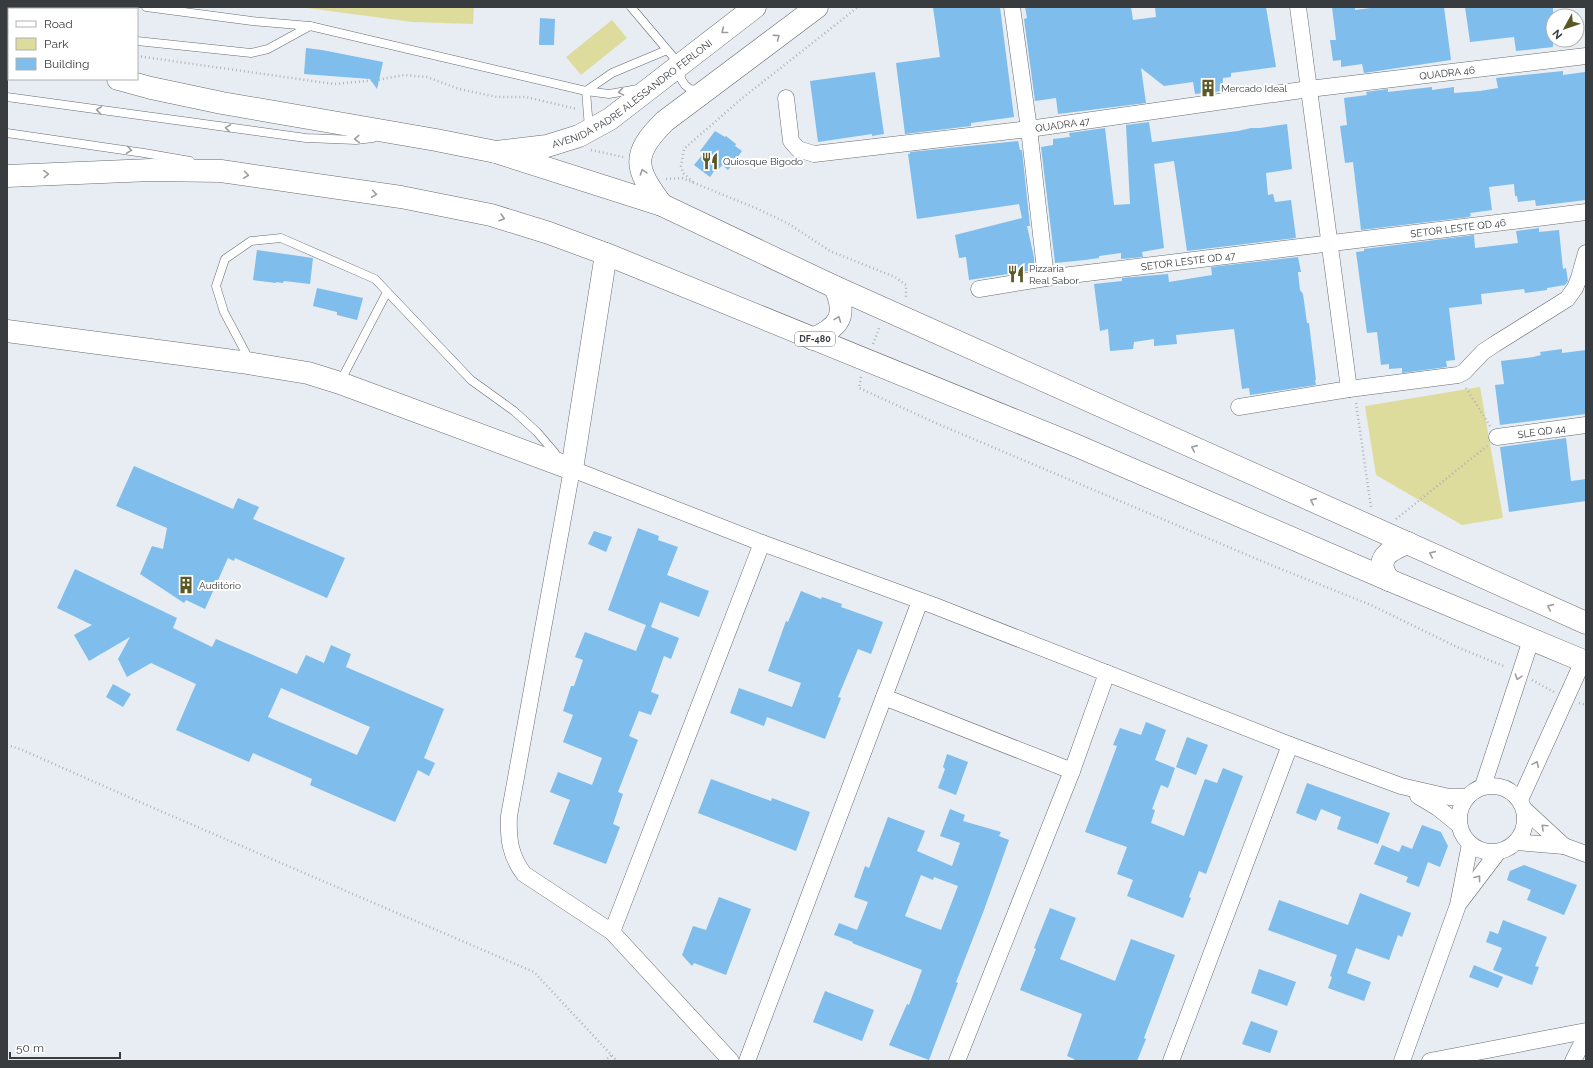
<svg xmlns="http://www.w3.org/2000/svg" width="1593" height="1068" font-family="Raleway,sans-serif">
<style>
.green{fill:#dedc9c}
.building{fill:#7fbdec;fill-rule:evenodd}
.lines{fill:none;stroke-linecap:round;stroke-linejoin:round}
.lane-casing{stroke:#676c71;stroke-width:9}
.street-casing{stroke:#676c71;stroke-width:17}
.secondary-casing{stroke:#676c71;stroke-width:23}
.primary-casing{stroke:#676c71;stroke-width:23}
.path{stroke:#afb4b8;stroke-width:2.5;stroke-dasharray:1 3;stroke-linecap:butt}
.lane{stroke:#fff;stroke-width:8}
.street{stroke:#fff;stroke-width:16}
.secondary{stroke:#fff;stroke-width:22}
.primary{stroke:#fff;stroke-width:22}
.oneway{stroke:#9c9e9e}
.labels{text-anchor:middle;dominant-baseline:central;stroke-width:4;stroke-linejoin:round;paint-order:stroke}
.shield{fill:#fff;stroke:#747678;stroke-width:1}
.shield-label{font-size:9px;font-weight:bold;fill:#393c3e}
.street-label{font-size:10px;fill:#393c3e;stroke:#fff}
.poi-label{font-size:10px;fill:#393c3e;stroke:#fff;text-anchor:start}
</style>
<rect width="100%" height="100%" fill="#e7edf2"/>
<g class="green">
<polygon points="300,7 474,7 473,24 412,22"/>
<polygon points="612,20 627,38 581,75 566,57"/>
<polygon points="1480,387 1503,518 1462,525 1376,475 1365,406"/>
</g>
<g class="building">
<polygon points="933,7 1000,7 1014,117 971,123 971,126 905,134 896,63 940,57"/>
<polygon points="1025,7 1131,7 1133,20 1156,17 1155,7 1266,7 1276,67 1231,73 1231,77 1223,78 1222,91 1195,94 1193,82 1164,86 1141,68 1146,103 1058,114 1056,98 1035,101 1024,19 1027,18"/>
<polygon points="1332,7 1355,7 1355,10 1378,7 1444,7 1451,60 1364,73 1362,64 1341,67 1341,60 1333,61 1330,40 1336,40"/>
<polygon points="1465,7 1553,7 1553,47 1516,51 1514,37 1470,42"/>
<polygon points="540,18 555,19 554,45 539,45"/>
<polygon points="306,48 322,50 383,62 377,89 370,79 304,74"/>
<polygon points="1563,71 1563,75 1585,72 1586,200 1536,206 1535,200 1518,202 1517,196 1515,196 1514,184 1489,187 1492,210 1470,213 1471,215 1469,217 1361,230 1353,162 1345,163 1340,126 1347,125 1344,98 1367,95 1366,92 1388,89 1388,92 1432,87 1432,90 1454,87 1454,93 1480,91 1498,88 1496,78"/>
<polygon points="875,72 884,134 872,136 872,134 818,142 810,81"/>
<polygon points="1149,122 1152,142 1238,131 1251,128 1260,128 1287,124 1292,169 1266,173 1268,195 1273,194 1275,202 1291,200 1296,238 1187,251 1174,161 1154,164 1164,248 1142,252 1143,257 1121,259 1121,253 1099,256 1099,258 1085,260 1055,263 1041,147 1053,145 1053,139 1070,137 1069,133 1105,128 1114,205 1130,204 1126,125"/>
<polygon points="715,131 725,137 726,136 736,144 735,146 742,151 728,170 722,165 719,169 717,167 710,177 694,165 703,154 700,151"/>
<polygon points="1018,141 1020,150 1022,150 1030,226 1027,226 1034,257 1034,270 969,280 966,257 959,258 955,235 1022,218 1019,204 917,219 908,154 910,154 910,152"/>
<polygon points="1539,228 1539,232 1559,230 1563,269 1566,268 1568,281 1565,285 1547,288 1547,290 1525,293 1524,289 1481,294 1482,304 1449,308 1455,360 1446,361 1447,367 1402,373 1402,368 1389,369 1389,364 1381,365 1377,332 1367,333 1356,252 1364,251 1364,249 1474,235 1475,248 1518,243 1516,231"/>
<polygon points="257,250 313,258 310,284 284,281 283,283 276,282 276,283 253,280"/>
<polygon points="1298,257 1301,272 1298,272 1300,290 1303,294 1307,323 1309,323 1316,380 1315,380 1316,385 1250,395 1249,388 1242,389 1234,329 1176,335 1177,344 1154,346 1154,339 1134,342 1133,349 1110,351 1108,329 1100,331 1094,284 1122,281 1122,278 1168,274 1169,282 1212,275 1211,267"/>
<polygon points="317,288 363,298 357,320 337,315 337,312 313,306"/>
<polygon points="1562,349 1562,353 1586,350 1586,414 1500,425 1495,385 1504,384 1501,361 1533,357 1541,355 1540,352"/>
<polygon points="1566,438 1571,481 1586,479 1586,501 1509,512 1500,447"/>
<polygon points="134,466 233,509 238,498 259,507 253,519 345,558 327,598 235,558 234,561 228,558 205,609 186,600 184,603 140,574 152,546 163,549 167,528 116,506"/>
<polygon points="638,528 659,536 658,540 678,547 667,575 709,591 699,617 660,602 651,627 679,638 671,659 664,656 651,692 659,695 651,715 639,711 629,736 638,740 618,792 623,794 613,824 620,827 606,864 553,844 570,800 550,792 558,772 592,785 602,758 563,742 573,715 563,711 571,686 574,686 583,660 575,657 585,632 636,651 646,625 608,610"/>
<polygon points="594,531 612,537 606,552 588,544"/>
<path d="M75,569l102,49 -4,10 39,19 4,-8 81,35 9,-19 18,8 7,-18 20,9 -5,13 98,42 -20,49 11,5 -6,13 -11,-6 -23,52 -85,-37 2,-6 -59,-26 -4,9 -73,-32 20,-46 -45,-21 -24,14 -9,-18 12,-22 -41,24 -15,-26 18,-10 -35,-17zM281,688l89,39 -13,28 -89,-38z"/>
<polygon points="801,591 821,599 822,597 842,604 841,607 883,622 871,654 858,649 838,697 841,698 825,739 767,717 764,726 730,713 739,688 792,707 801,683 768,671 786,621 788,622"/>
<polygon points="113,684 131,694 123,707 106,697"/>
<polygon points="1146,722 1166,730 1155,760 1175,768 1168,788 1161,785 1152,809 1155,810 1151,823 1184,836 1205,779 1217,783 1223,768 1243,776 1206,874 1199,871 1189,897 1191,898 1183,918 1127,896 1133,880 1117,874 1127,847 1085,832 1117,746 1113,745 1120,728 1141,735"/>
<polygon points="1187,737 1208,745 1196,775 1176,767"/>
<polygon points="947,754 968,762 956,795 938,788 945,769 943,767"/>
<polygon points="711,779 771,801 772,798 810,812 796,851 698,813"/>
<polygon points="1307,783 1390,813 1378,844 1337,829 1341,817 1321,809 1316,821 1296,813"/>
<path d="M950,809l15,6 -2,6 38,11 -2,4 10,4 -25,70 -28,72 2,1 -29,77 -40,-15 18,-41 2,1 13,-35 -70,-27 1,-1 -19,-7 5,-12 18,7 11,-28 -14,-5 11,-31 4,2 19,-51 37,14 -8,20 35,15 8,-23 -20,-7zM921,875l12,5 1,-3 24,9 -17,44 -36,-14z"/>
<polygon points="1422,825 1441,832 1448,846 1440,867 1428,862 1419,887 1406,882 1408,877 1374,864 1382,845 1399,852 1402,845 1412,849"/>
<polygon points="1524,865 1577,885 1564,915 1527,900 1531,890 1507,880 1510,871"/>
<polygon points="1360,893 1411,913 1402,937 1398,935 1389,960 1356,948 1347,973 1371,982 1364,1001 1328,988 1332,977 1330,976 1337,955 1268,930 1279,900 1348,925"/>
<polygon points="719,897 751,909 726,975 694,963 692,966 682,955 693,926 706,930"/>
<polygon points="1050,908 1076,918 1060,959 1115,981 1131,939 1175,955 1144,1038 1146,1039 1137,1061 1074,1061 1074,1059 1067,1056 1082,1014 1020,990 1036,949 1034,948"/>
<polygon points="1503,920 1547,937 1535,966 1539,967 1532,985 1493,970 1502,948 1486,942 1490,931 1498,934"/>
<polygon points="1474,965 1503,977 1498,988 1469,977"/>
<polygon points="1259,969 1296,982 1287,1006 1251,993"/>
<polygon points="825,991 874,1010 862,1041 813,1022"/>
<polygon points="1251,1021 1278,1031 1270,1053 1242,1044"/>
</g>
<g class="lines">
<g class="lane-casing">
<g id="lane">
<polyline points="146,7 252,21 310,26 586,91 609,94 638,89"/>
<polyline points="631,7 680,65 681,79 685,85 690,89 699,91"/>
<polyline points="11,9 12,7"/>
<polyline points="137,41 251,53 268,49 310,26"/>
<polyline points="586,91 612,73 667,50"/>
<polyline points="586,91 589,128"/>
<polyline points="7,97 306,138 356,140 373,138"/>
<polyline points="7,133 144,153 190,161"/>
<polyline points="250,361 224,312 216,286 225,259 251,241 281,238 375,279 471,380 514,411 537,432 555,453 557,458"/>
<polyline points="340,382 387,292"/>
</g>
</g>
<g class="street-casing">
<g id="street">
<polyline points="1012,7 1029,129 1046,278"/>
<path id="s1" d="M786,98l5,43 7,8 16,5 215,-25 280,-40 277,-33"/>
<path id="s2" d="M979,289l67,-11 540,-66"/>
<polyline points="1349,389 1458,375 1464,372 1483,352 1495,344 1567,299 1575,288 1579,278 1586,253"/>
<polyline points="1239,407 1349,389 1298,7"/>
<path id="s3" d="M1497,437l89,-12"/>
<polyline points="884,697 920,601"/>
<circle cx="1492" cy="819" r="33"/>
<polyline points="1483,786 1531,640"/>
<polyline points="1418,796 1438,808 1459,825"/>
<polyline points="1520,800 1583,661"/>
<polyline points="1524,809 1564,846"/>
<polyline points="1516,842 1564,846 1586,854"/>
<polyline points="1460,902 1498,852"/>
<polyline points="612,932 762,543"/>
<path d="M731,1061l-119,-129 -88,-58c-14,-18 -16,-36 -15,-58l63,-347 190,74 173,63 355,139 111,41 48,11h18"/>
<polyline points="747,1061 884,697 1072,771"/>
<polyline points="957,1061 1072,771 1107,673"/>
<polyline points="1171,1061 1290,745"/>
<polyline points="1402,1061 1458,905 1470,844"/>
<polyline points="1430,1061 1586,1031"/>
<polyline points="1573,1061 1586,1035"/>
</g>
</g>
<g class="secondary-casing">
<g id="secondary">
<path id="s4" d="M496,152l51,-6 32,-10 31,-17 145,-112"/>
<path d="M662,205c-27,-36 -32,-50 3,-84l152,-114"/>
<polyline points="7,331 241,362 308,373 340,383 572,469 606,254"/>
</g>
</g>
<g class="primary-casing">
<g id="primary">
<polyline points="7,47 9,48"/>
<polyline points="118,79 151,88 222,103 436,140 496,152 662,205 835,287 1586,623"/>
<polyline points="7,176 151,170 221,171 401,197 491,215 549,233 606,254 1075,445 1389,580 1586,662"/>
<path d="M813,339c28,-13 34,-24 22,-52"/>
<path d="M1389,580c-16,-21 0,-30 19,-37"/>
</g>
</g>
<g class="path">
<polyline points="137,56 334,84 377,80 404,75 427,77 459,89 497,97 526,97 577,109"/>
<polyline points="591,150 623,157"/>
<polyline points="666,179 682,178 758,209 789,224 830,251 895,277 906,285 906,299"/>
<polyline points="693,182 683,173 681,166 684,149 740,100 858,7"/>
<polyline points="873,344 880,326"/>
<polyline points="861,377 859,388 938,424 1271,565 1371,605 1459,648 1506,667"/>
<polyline points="1466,388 1490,426"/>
<polyline points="1356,403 1371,507"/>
<polyline points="1396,519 1487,446"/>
<polyline points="1532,680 1554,692"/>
<polyline points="1579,703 1586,705"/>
<polyline points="7,745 20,749 158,810 534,972 617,1061"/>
<polyline points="604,1061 612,1055"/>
</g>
<use href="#lane" class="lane"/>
<use href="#street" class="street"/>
<use href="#secondary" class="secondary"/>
<use href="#primary" class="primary"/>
</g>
<defs><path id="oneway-chevron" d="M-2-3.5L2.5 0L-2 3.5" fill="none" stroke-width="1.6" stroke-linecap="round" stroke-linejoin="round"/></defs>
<g class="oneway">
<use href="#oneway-chevron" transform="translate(724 31) rotate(142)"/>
<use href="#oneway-chevron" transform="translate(777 37) rotate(-37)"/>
<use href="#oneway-chevron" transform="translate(621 92) rotate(171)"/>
<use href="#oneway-chevron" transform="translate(99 110) rotate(-172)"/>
<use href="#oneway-chevron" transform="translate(228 128) rotate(-172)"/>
<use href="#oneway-chevron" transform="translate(357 139) rotate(177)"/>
<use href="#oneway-chevron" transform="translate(129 150) rotate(8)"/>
<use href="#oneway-chevron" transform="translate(643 172) rotate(-108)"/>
<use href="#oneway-chevron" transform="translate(46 174) rotate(-3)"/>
<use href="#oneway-chevron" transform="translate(246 175) rotate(8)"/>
<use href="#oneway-chevron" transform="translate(374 194) rotate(8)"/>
<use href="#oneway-chevron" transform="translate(502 218) rotate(17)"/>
<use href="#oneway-chevron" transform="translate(838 319) rotate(-69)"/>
<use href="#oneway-chevron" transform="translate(1194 448) rotate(-156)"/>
<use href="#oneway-chevron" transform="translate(1313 501) rotate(-156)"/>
<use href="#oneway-chevron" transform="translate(1432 554) rotate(-156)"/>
<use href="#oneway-chevron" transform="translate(1550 607) rotate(-156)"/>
<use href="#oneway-chevron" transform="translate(1518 677) rotate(108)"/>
<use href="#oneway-chevron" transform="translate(1536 764) rotate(-66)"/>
<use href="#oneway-chevron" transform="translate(1544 827) rotate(-137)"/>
<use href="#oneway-chevron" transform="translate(1478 878) rotate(-53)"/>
</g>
<defs>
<g id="building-bare" transform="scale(1.38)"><path d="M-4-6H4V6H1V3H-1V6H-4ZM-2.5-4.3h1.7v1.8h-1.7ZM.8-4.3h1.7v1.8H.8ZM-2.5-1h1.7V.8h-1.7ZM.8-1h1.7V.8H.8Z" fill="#5b5825" stroke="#fff" stroke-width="2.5" paint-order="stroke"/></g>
<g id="restaurant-bare" transform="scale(1.38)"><path d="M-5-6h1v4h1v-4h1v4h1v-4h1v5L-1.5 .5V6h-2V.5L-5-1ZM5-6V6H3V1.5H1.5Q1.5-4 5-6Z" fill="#5b5825" stroke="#fff" stroke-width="2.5" paint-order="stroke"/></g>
</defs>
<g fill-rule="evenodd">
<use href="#building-bare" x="1208" y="88"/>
<use href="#restaurant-bare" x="710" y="161"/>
<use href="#restaurant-bare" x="1016" y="274"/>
<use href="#building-bare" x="186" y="585"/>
</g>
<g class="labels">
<rect class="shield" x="795" y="332" width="40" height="14" rx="3"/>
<g class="shield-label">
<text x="815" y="339">DF-480</text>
</g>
<g class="street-label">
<text stroke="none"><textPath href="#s1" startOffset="709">QUADRA 46</textPath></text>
<text stroke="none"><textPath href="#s4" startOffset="152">AVENIDA PADRE ALESSANDRO FERLONI</textPath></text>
<text stroke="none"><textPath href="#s1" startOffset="321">QUADRA 47</textPath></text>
<text stroke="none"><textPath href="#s2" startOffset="483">SETOR LESTE QD 46</textPath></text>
<text stroke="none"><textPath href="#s2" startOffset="211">SETOR LESTE QD 47</textPath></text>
<text stroke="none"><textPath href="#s3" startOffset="45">SLE QD 44</textPath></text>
</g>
<g class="poi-label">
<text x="1221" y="88">Mercado Ideal</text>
<text x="723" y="161">Quiosque Bigodo</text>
<text x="1029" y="268">Pizzaria<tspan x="1029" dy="12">Real Sabor</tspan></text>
<text x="199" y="585">Auditório</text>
</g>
</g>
<rect width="1593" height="1068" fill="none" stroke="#393c3e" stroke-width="16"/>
<rect x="8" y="8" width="130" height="72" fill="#ffffff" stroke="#b0b1b2"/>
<rect x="16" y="21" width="20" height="6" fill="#ffffff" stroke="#b0b1b2"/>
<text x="44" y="28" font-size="12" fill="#393c3e">Road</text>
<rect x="16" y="38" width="20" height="12" fill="#dedc9c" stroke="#b0b1b2"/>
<text x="44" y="48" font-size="12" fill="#393c3e">Park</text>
<rect x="16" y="58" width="20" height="12" fill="#7fbdec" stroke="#b0b1b2"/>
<text x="44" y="68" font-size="12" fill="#393c3e">Building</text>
<g transform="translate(1565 28) rotate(230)"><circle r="19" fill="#ffffff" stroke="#b0b1b2"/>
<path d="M0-3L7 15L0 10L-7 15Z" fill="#5b5825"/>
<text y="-6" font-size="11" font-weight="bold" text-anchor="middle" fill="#393c3e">N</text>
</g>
<path d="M10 1052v6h110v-6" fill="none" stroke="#393c3e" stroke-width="2"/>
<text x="16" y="1052" font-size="12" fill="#393c3e" stroke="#ffffff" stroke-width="3" paint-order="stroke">50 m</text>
</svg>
